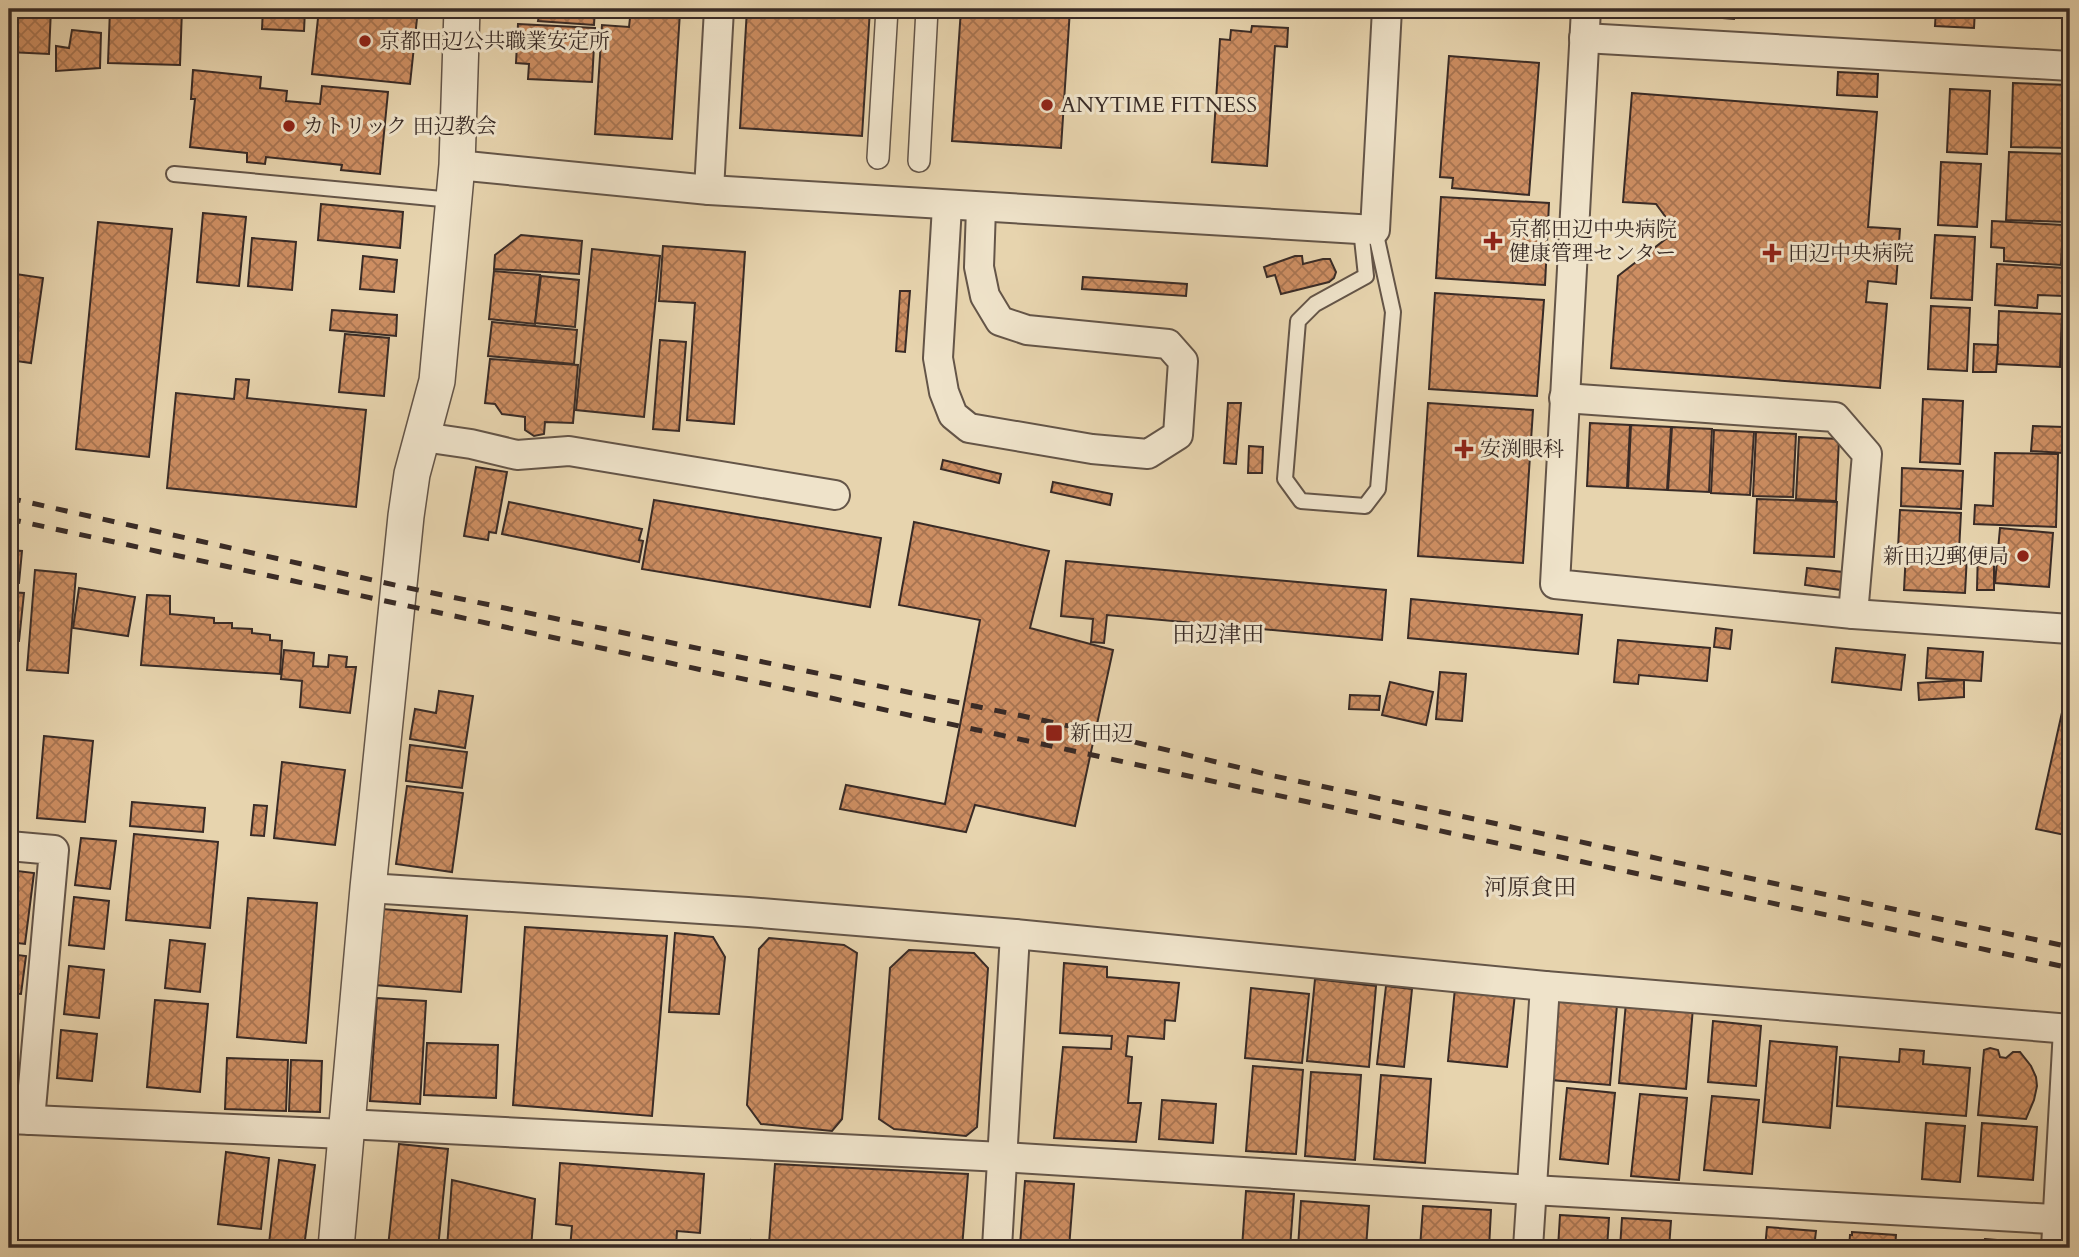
<svg xmlns="http://www.w3.org/2000/svg" width="2079" height="1257" font-family="Cardo,'Noto Serif JP',serif">
<style>
.building{fill:url(#building-cross-hatch);stroke:#392b26;stroke-width:2}
.lines{fill:none;stroke-linecap:round;stroke-linejoin:round}
.service-casing{stroke:#645548;stroke-width:18}
.pedestrian-casing{stroke:#645548;stroke-width:24}
.minor-casing{stroke:#645548;stroke-width:32}
.tertiary-casing{stroke:#645548;stroke-width:38}
.service{stroke:#efe3ca;stroke-width:14}
.pedestrian{stroke:#efe3ca;stroke-width:21}
.minor{stroke:#efe3ca;stroke-width:28}
.tertiary{stroke:#efe3ca;stroke-width:35}
.rail{stroke:#392b26;stroke-width:5;stroke-dasharray:12 12;stroke-linecap:butt}
.poi-dot{fill:#8f2418;stroke:#efe3ca;stroke-width:2.5}
.labels{text-anchor:middle;dominant-baseline:central;stroke-width:6;stroke-linejoin:round;paint-order:stroke}
.poi-label{font-size:21px;fill:#392b26;stroke:#efe3ca;text-anchor:start}
.neighbourhood-label{font-size:23px;fill:#392b26;stroke:#efe3ca}
</style>
<defs>
<pattern id="building-cross-hatch" width="8" height="8" patternUnits="userSpaceOnUse" patternTransform="scale(1.75)"><rect width="8" height="8" fill="#cd8e62"/><path d="M0 0l8 8M0 8l8-8" fill="none" stroke="#a77451"/></pattern>
</defs>
<rect width="100%" height="100%" fill="#e7d4ae"/>
<filter id="stains"><feTurbulence type="fractalNoise" baseFrequency=".00286" numOctaves="4"/><feColorMatrix values="0 0 0 0 .2 0 0 0 0 .09 0 0 0 0 .02 0 0 0 .5 -.17"/></filter>
<radialGradient id="worn" r=".72"><stop offset=".6" stop-color="#630" stop-opacity="0"/><stop offset="1" stop-color="#630" stop-opacity=".3"/></radialGradient>
<g class="building">
<polygon points="9,9 51,9 49,54 9,52"/>
<polygon points="110,9 182,9 180,65 108,63"/>
<polygon points="263,9 305,9 304,31 262,29"/>
<polygon points="319,9 418,9 410,84 312,74"/>
<polygon points="512,9 595,9 594,25 538,21 539,16 512,15"/>
<polygon points="631,9 680,12 672,139 595,134 602,25 629,27"/>
<polygon points="747,9 870,9 862,136 740,128"/>
<polygon points="961,9 1070,9 1061,148 952,141"/>
<polygon points="1698,9 1735,9 1734,19 1698,16"/>
<polygon points="1936,9 1975,9 1974,28 1935,26"/>
<polygon points="518,24 595,28 592,82 528,79 529,64 516,63"/>
<polygon points="1252,26 1288,28 1287,47 1275,46 1267,166 1212,162 1220,39 1230,40 1231,30 1251,32"/>
<polygon points="72,30 101,33 100,68 56,71 56,46 69,48"/>
<polygon points="1449,56 1539,63 1529,195 1452,188 1453,178 1440,177"/>
<polygon points="193,70 261,77 260,88 287,91 286,101 320,104 322,86 388,92 380,174 341,170 342,165 266,157 265,164 247,162 247,153 190,147 195,99 191,99"/>
<polygon points="1838,72 1878,74 1877,97 1837,95"/>
<polygon points="2013,83 2070,85 2068,148 2011,147"/>
<polygon points="1950,89 1990,91 1987,154 1947,152"/>
<polygon points="1632,93 1877,112 1868,227 1900,229 1896,284 1868,281 1866,302 1887,304 1880,388 1611,368 1618,276 1676,231 1656,204 1623,202"/>
<polygon points="2009,152 2070,154 2070,208 2067,208 2066,222 2006,220"/>
<polygon points="1941,162 1981,164 1977,227 1938,225"/>
<polygon points="1441,197 1549,203 1545,285 1436,278"/>
<polygon points="321,204 403,212 400,248 318,240"/>
<polygon points="203,213 246,217 239,286 197,282"/>
<polygon points="1992,221 2063,225 2061,265 2004,261 2004,248 1991,247"/>
<polygon points="98,222 172,229 149,457 76,449"/>
<polygon points="521,235 582,241 579,274 494,269 495,255"/>
<polygon points="1935,235 1975,237 1972,300 1931,298"/>
<polygon points="252,238 296,242 292,290 248,286"/>
<polygon points="663,246 745,252 734,424 687,420 695,303 659,301"/>
<polygon points="592,249 660,256 644,417 576,410"/>
<polygon points="363,256 397,260 394,292 360,289"/>
<polygon points="1295,256 1302,256 1303,264 1323,259 1330,259 1336,272 1334,278 1329,282 1281,294 1275,275 1267,277 1264,267"/>
<polygon points="1997,264 2065,268 2063,296 2038,295 2037,308 1995,305"/>
<polygon points="494,271 540,275 535,324 489,319"/>
<polygon points="9,273 43,278 31,363 9,360"/>
<polygon points="541,276 579,280 575,327 535,323"/>
<polygon points="1083,277 1187,284 1186,296 1082,289"/>
<polygon points="900,291 910,291 905,352 896,351"/>
<polygon points="1435,293 1544,300 1537,396 1429,389"/>
<polygon points="1931,306 1970,308 1967,371 1928,369"/>
<polygon points="332,310 397,315 396,336 330,330"/>
<polygon points="1999,311 2062,314 2060,367 1997,364"/>
<polygon points="492,322 577,330 574,364 488,356"/>
<polygon points="345,334 389,338 384,396 339,392"/>
<polygon points="660,340 686,342 679,431 653,429"/>
<polygon points="1974,344 1998,345 1996,372 1973,372"/>
<polygon points="490,359 578,365 573,423 545,422 544,434 534,436 525,430 525,417 502,414 495,404 485,403"/>
<polygon points="236,379 249,380 247,398 366,410 356,507 167,488 176,393 234,399"/>
<polygon points="1923,399 1963,401 1960,464 1920,462"/>
<polygon points="1228,403 1241,403 1236,464 1224,463"/>
<polygon points="1428,403 1533,410 1523,563 1418,556"/>
<polygon points="1590,423 1630,425 1627,488 1587,486"/>
<polygon points="1631,425 1671,427 1667,490 1628,488"/>
<polygon points="2033,426 2064,427 2063,453 2031,451"/>
<polygon points="1672,427 1712,429 1709,492 1668,490"/>
<polygon points="1714,430 1754,432 1750,495 1711,493"/>
<polygon points="1756,432 1796,434 1793,497 1753,496"/>
<polygon points="1799,437 1839,439 1836,501 1796,499"/>
<polygon points="1249,446 1263,447 1262,473 1248,473"/>
<polygon points="1995,453 2058,454 2056,527 1974,524 1975,505 1993,506"/>
<polygon points="943,460 1001,474 999,483 941,469"/>
<polygon points="476,467 507,472 496,533 489,532 488,540 464,536"/>
<polygon points="1902,468 1963,471 1961,509 1901,506"/>
<polygon points="1053,482 1112,494 1110,505 1051,492"/>
<polygon points="1757,499 1837,502 1834,557 1754,553"/>
<polygon points="654,500 881,538 870,607 642,569"/>
<polygon points="509,502 642,529 639,540 643,541 639,562 502,534"/>
<polygon points="1900,510 1961,513 1959,551 1898,548"/>
<polygon points="914,522 1049,551 1030,628 1113,650 1075,826 975,805 966,832 840,809 846,785 945,804 980,620 899,605"/>
<polygon points="2000,528 2053,533 2049,587 1995,583"/>
<polygon points="1978,548 1994,548 1994,590 1977,590"/>
<polygon points="9,550 22,551 19,583 9,582"/>
<polygon points="1906,552 1967,555 1965,593 1904,590"/>
<polygon points="1066,561 1386,590 1382,640 1107,615 1104,643 1091,642 1093,619 1061,616"/>
<polygon points="1807,568 1843,572 1841,590 1805,585"/>
<polygon points="35,570 76,574 68,673 27,670"/>
<polygon points="79,588 135,597 128,636 73,628"/>
<polygon points="9,592 24,593 19,641 9,640"/>
<polygon points="147,595 170,596 170,614 214,618 214,623 232,623 232,628 252,629 252,633 270,635 270,640 282,641 280,674 141,665"/>
<polygon points="1411,599 1582,615 1578,654 1408,638"/>
<polygon points="1716,628 1732,630 1730,649 1714,647"/>
<polygon points="1618,640 1710,648 1707,681 1639,675 1638,684 1614,682"/>
<polygon points="9,643 18,644 13,692 9,692"/>
<polygon points="1836,648 1905,655 1901,690 1832,682"/>
<polygon points="1928,648 1983,652 1981,681 1926,678"/>
<polygon points="284,650 314,653 313,666 328,667 329,655 347,657 346,667 356,667 350,713 300,707 302,681 281,679"/>
<polygon points="1440,672 1466,674 1462,721 1436,719"/>
<polygon points="1964,680 1964,697 1919,700 1918,683"/>
<polygon points="1390,682 1433,692 1426,725 1382,715"/>
<polygon points="2067,690 2070,691 2070,836 2036,829"/>
<polygon points="439,691 473,696 465,748 410,739 415,709 436,713"/>
<polygon points="1350,695 1380,696 1379,710 1349,709"/>
<polygon points="44,736 93,741 85,822 37,818"/>
<polygon points="410,745 467,752 462,788 406,781"/>
<polygon points="282,762 345,770 335,845 274,838"/>
<polygon points="407,786 463,793 452,872 396,864"/>
<polygon points="132,802 205,808 203,832 130,826"/>
<polygon points="254,805 267,806 264,836 251,835"/>
<polygon points="134,834 218,842 210,928 126,920"/>
<polygon points="81,838 116,841 110,889 75,885"/>
<polygon points="9,870 34,873 25,944 9,942"/>
<polygon points="74,897 109,901 104,949 69,945"/>
<polygon points="248,898 317,903 306,1043 237,1037"/>
<polygon points="382,909 467,916 461,992 375,985"/>
<polygon points="525,927 667,936 652,1116 513,1105"/>
<polygon points="675,933 713,937 725,957 719,1014 669,1012"/>
<polygon points="769,938 844,945 857,953 842,1119 832,1131 761,1124 747,1105 759,949"/>
<polygon points="170,940 205,944 200,992 165,988"/>
<polygon points="909,950 974,953 988,968 977,1127 966,1136 894,1129 879,1119 890,968"/>
<polygon points="9,954 26,956 21,994 9,993"/>
<polygon points="1064,963 1107,967 1107,977 1179,983 1175,1021 1165,1020 1164,1039 1128,1036 1126,1056 1132,1057 1128,1103 1141,1103 1136,1142 1054,1138 1063,1047 1111,1049 1112,1036 1060,1033"/>
<polygon points="69,966 104,970 99,1018 64,1014"/>
<polygon points="1315,979 1376,986 1369,1067 1307,1061"/>
<polygon points="1386,986 1412,989 1404,1067 1377,1064"/>
<polygon points="1251,988 1309,994 1302,1063 1245,1058"/>
<polygon points="1455,988 1515,994 1507,1067 1448,1061"/>
<polygon points="377,998 426,1001 420,1104 370,1101"/>
<polygon points="1558,999 1617,1005 1610,1085 1551,1080"/>
<polygon points="155,1000 208,1004 200,1092 147,1087"/>
<polygon points="1626,1002 1693,1008 1686,1089 1619,1083"/>
<polygon points="1713,1021 1761,1026 1756,1086 1708,1082"/>
<polygon points="9,1029 18,1030 12,1078 9,1077"/>
<polygon points="61,1030 97,1034 92,1081 57,1078"/>
<polygon points="1770,1041 1837,1047 1830,1128 1763,1122"/>
<polygon points="427,1043 498,1045 496,1098 424,1095"/>
<polygon points="1990,1048 1998,1050 2000,1057 2006,1058 2013,1052 2020,1052 2031,1066 2036,1077 2037,1086 2034,1100 2026,1119 1978,1115 1984,1050"/>
<polygon points="1900,1049 1924,1051 1923,1064 1970,1068 1966,1116 1837,1106 1840,1057 1899,1062"/>
<polygon points="227,1058 288,1060 286,1111 225,1109"/>
<polygon points="291,1060 322,1061 320,1112 289,1111"/>
<polygon points="1253,1066 1303,1070 1296,1154 1246,1151"/>
<polygon points="1311,1072 1361,1075 1355,1160 1305,1156"/>
<polygon points="1381,1075 1431,1079 1425,1163 1374,1159"/>
<polygon points="1567,1088 1615,1093 1608,1164 1560,1159"/>
<polygon points="1640,1094 1687,1098 1679,1180 1631,1176"/>
<polygon points="1712,1096 1759,1100 1752,1174 1704,1170"/>
<polygon points="1162,1100 1216,1104 1213,1143 1159,1139"/>
<polygon points="1926,1123 1965,1126 1960,1182 1922,1179"/>
<polygon points="1982,1123 2037,1127 2033,1180 1978,1176"/>
<polygon points="399,1144 448,1149 438,1248 388,1247"/>
<polygon points="226,1152 269,1158 261,1229 218,1224"/>
<polygon points="9,1159 14,1159 9,1231"/>
<polygon points="279,1160 315,1165 304,1247 269,1243"/>
<polygon points="560,1163 704,1174 700,1233 677,1231 676,1248 570,1248 572,1226 556,1224"/>
<polygon points="775,1164 968,1174 962,1248 750,1248 751,1240 769,1243"/>
<polygon points="452,1180 535,1199 531,1248 447,1248"/>
<polygon points="1025,1181 1074,1184 1069,1248 1020,1245"/>
<polygon points="1246,1191 1294,1194 1290,1248 1242,1248"/>
<polygon points="1301,1201 1369,1206 1366,1248 1298,1248"/>
<polygon points="1423,1206 1491,1210 1489,1248 1420,1248"/>
<polygon points="1560,1215 1609,1218 1607,1248 1558,1248"/>
<polygon points="1622,1218 1671,1221 1669,1248 1620,1248"/>
<polygon points="1767,1227 1816,1231 1814,1248 1765,1248"/>
<polygon points="1852,1232 1896,1235 1895,1248 1849,1248 1850,1235 1852,1235"/>
<polygon points="1985,1239 2034,1243 2033,1248 1984,1248"/>
<polygon points="1920,1240 1963,1243 1966,1248 1918,1248"/>
</g>
<g class="lines">
<g class="service-casing">
<g id="service">
<polyline points="174,174 453,200"/>
<polyline points="1361,229 1366,276 1315,304 1298,321 1285,479 1301,501 1365,506 1378,489 1393,312 1375,230"/>
</g>
</g>
<g class="pedestrian-casing">
<g id="pedestrian">
<polyline points="878,158 887,9"/>
<polyline points="919,161 927,9"/>
</g>
</g>
<g class="minor-casing">
<g id="minor">
<polyline points="1586,9 1555,584 1853,614 2070,629"/>
<polyline points="1584,38 2070,66"/>
<polyline points="457,165 709,190 1375,230 1387,9"/>
<polyline points="709,190 719,9"/>
<polyline points="947,206 938,358 944,392 953,415 969,428 1092,449 1148,454 1178,435 1183,361 1168,344 1027,330 1000,321 985,296 979,267 981,208"/>
<polyline points="1564,398 1835,417 1867,454 1853,614"/>
<polyline points="423,437 471,444 517,455 569,451 835,495"/>
<polyline points="9,846 54,850 30,1120"/>
<polyline points="368,888 748,912 1015,934 1545,986 2070,1029"/>
<polyline points="9,1119 345,1134"/>
<polyline points="346,1124 1002,1157 1532,1190 2070,1220"/>
<polyline points="997,1248 1015,934"/>
<polyline points="1528,1248 1545,986"/>
<polyline points="2056,1248 2068,1029"/>
</g>
</g>
<g class="tertiary-casing">
<polyline id="tertiary" points="336,1248 368,888 406,516 412,474 437,381 457,165 462,9"/>
</g>
<use href="#service" class="service"/>
<use href="#pedestrian" class="pedestrian"/>
<use href="#minor" class="minor"/>
<use href="#tertiary" class="tertiary"/>
<g class="rail">
<polyline points="9,498 399,586 1056,723 1274,776 2070,947"/>
<polyline points="9,519 2070,968"/>
</g>
</g>
<g class="poi-dot">
<circle cx="365" cy="41" r="7"/>
<circle cx="1047" cy="105" r="7"/>
<circle cx="289" cy="126" r="7"/>
<path d="M1489.5 230.5h7v7h7v7h-7v7h-7v-7h-7v-7h7z"/>
<path d="M1768.5 242.5h7v7h7v7h-7v7h-7v-7h-7v-7h7z"/>
<path d="M1460.5 438.5h7v7h7v7h-7v7h-7v-7h-7v-7h7z"/>
<circle cx="2023" cy="556" r="7"/>
<rect x="1045" y="724" width="18" height="18" rx="3.5"/>
</g>
<g class="labels">
<g class="poi-label">
<text x="379" y="41">京都田辺公共職業安定所</text>
<text x="1061" y="105">ANYTIME FITNESS</text>
<text x="303" y="126">カトリック 田辺教会</text>
<text x="1509" y="229">京都田辺中央病院<tspan x="1509" dy="24">健康管理センター</tspan></text>
<text x="1788" y="253">田辺中央病院</text>
<text x="1480" y="449">安渕眼科</text>
<text x="2009" y="556" text-anchor="end">新田辺郵便局</text>
<text x="1070" y="733">新田辺</text>
</g>
<g class="neighbourhood-label">
<text x="1218" y="634">田辺津田</text>
<text x="1530" y="887">河原食田</text>
</g>
</g>
<rect width="2079" height="1257" fill="none" stroke="#e7d4ae" stroke-width="35"/>
<rect x="10" y="10" width="2058" height="1236" fill="none" stroke="#392b26" stroke-width="3.5"/>
<rect x="18" y="18" width="2044" height="1222" fill="none" stroke="#392b26" stroke-width="2"/>
<rect width="100%" height="100%" filter="url(#stains)"/>
<rect width="100%" height="100%" fill="url(#worn)"/>
</svg>
